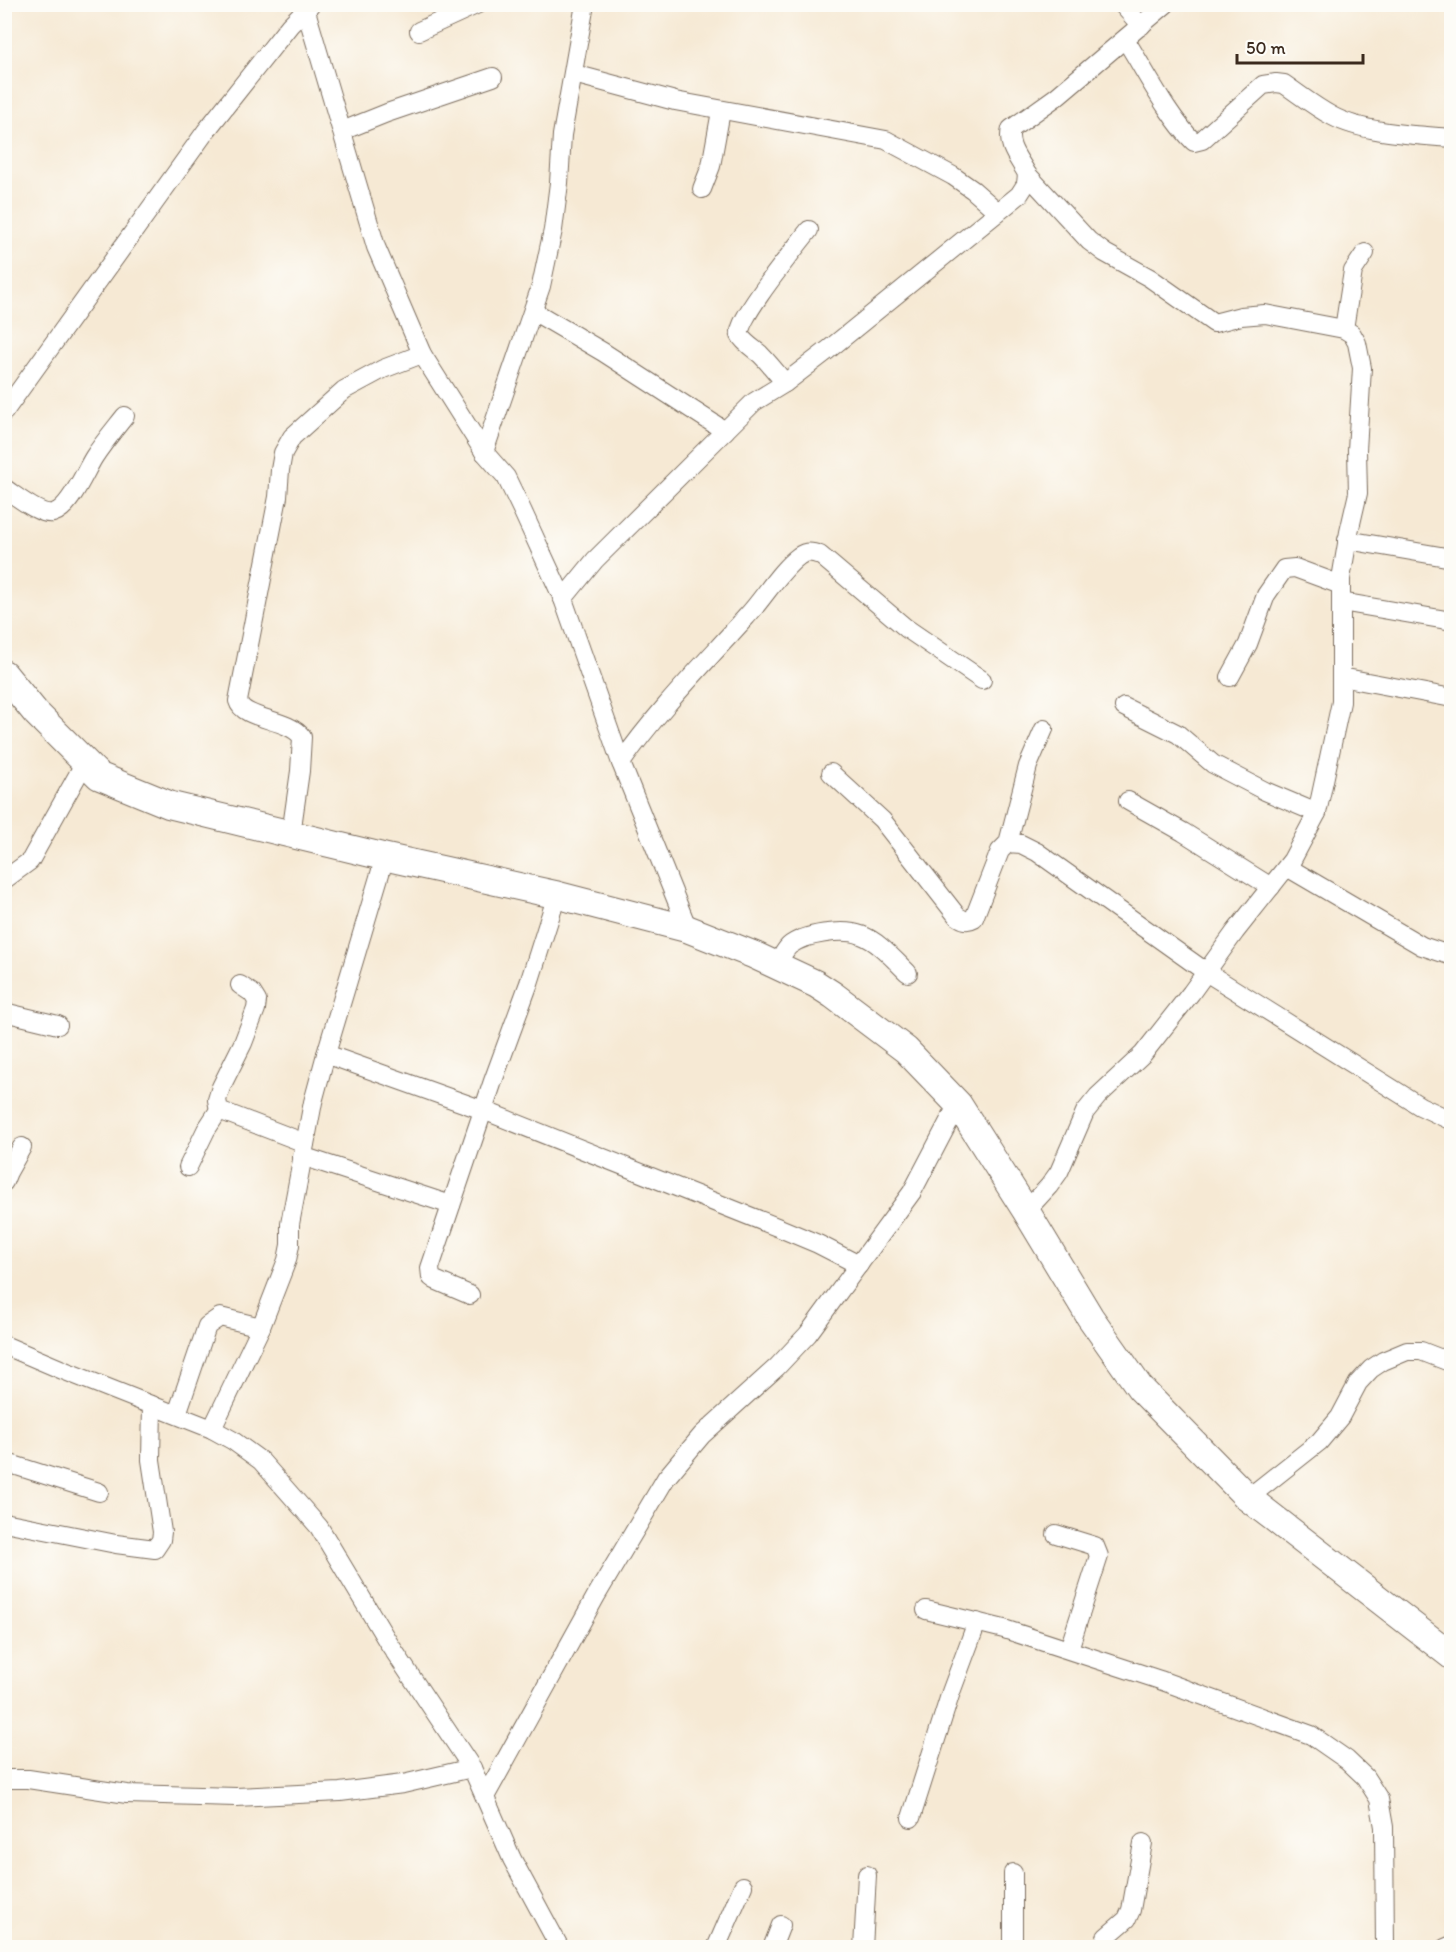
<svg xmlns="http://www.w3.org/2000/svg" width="1456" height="1952" font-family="Itim,sans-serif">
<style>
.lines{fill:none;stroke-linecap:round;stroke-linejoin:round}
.minor-casing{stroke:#7c6d5e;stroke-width:20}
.secondary-casing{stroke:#7c6d5e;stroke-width:29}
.minor{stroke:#fff;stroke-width:18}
.secondary{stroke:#fff;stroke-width:27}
</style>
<rect width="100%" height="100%" fill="#fdfcf7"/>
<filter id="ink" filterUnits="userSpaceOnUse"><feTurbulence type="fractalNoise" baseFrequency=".0167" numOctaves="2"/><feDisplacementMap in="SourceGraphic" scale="12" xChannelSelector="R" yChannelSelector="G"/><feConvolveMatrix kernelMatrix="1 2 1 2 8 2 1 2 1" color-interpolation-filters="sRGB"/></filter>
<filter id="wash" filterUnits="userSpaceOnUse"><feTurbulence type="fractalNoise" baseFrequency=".008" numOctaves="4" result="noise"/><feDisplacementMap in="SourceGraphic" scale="24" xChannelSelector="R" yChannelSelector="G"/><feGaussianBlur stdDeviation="1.35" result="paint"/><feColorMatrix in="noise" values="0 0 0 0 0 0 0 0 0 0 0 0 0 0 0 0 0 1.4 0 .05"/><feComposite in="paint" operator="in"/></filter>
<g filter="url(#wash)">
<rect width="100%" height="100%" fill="#f6e9d4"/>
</g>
<g filter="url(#ink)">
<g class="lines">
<g class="minor-casing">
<g id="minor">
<polyline points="304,4 376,247 422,354 484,452 506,477 522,510 563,599 621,763 688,929"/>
<polyline points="1122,4 1141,26"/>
<polyline points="419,31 478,4"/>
<path d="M1125,39c21,33 42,76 69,103l8,-2 61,-55 13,-2 8,1c16,11 31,23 48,32 31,17 84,19 120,22"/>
<polyline points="574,74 675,101 886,140 953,176 973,190 998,212"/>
<polyline points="342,131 387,113 493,77"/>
<polyline points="702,189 711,166 721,111"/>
<polyline points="533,311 603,352 725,431"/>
<polyline points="1344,329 1353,271 1365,253"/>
<path d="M785,383c-8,-10 -16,-20 -25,-29 -6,-5 -17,-12 -20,-19 -5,-14 57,-89 69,-105"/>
<polyline points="4,412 206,131 290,25 311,4"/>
<polyline points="484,452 541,286 553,230 559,183 562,135 585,4"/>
<path d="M4,488c11,7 36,28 49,25 17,-4 32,-42 41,-56 9,-14 20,-27 31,-41"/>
<polyline points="1347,540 1452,558"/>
<path d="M563,599l32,-39 159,-158 31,-19 43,-33 191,-155 7,-11 1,-10c-7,-14 -21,-28 -16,-45l45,-32 110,-93"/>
<polyline points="1341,602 1452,621"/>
<polyline points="1230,677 1248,644 1266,595 1284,569 1295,568 1341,585"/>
<polyline points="1341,677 1452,698"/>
<polyline points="1124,707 1178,734 1213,764 1265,791 1317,813"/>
<path d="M621,763c37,-53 83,-99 126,-147 17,-18 32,-45 52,-60 7,-5 13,-4 21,-1l86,73 76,52"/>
<path d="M831,773l51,47 75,96c6,4 10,6 17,2l26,-67 8,-8 13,1 16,8 169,120 214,134 32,15"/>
<polyline points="1128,801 1183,832 1271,887"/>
<path d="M291,834l9,-63 2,-34c-14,-19 -59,-17 -64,-36l40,-204 2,-27 3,-17 9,-16 52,-47 39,-21 39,-15"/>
<polyline points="1008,843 1028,766 1044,729"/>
<polyline points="1287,867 1422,946 1452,956"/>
<polyline points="4,880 30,861 85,762"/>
<path d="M776,965c4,-5 8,-14 13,-19 14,-12 55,-18 72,-11 19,7 33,25 47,38"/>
<polyline points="240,985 252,993 257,1001 256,1009 243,1043 221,1087 217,1100 219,1110 305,1143"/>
<polyline points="4,1012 58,1025"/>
<polyline points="326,1054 483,1110 782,1229 818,1244 859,1265"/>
<polyline points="302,1156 451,1205"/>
<polyline points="188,1167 206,1130 219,1110"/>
<polyline points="4,1182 8,1172 22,1147"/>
<polyline points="1026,1211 1049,1186 1059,1172 1085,1112 1098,1096 1143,1054 1191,993 1235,932 1292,860 1317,813 1341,702 1341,579 1349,532 1358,493 1357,450 1362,368 1357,343 1352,334 1344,329 1265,314 1241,316 1214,323 1150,278 1105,253 1089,241 1027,174"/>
<polyline points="470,1295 435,1280 431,1277 430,1268 493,1081 529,983 557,895"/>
<polyline points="4,1345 65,1371 212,1429 232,1440 261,1461 319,1527 388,1642 472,1768 512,1859 560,1948"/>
<polyline points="177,1414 207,1326 220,1317 261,1327"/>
<polyline points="212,1429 261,1327 287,1260 290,1245 290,1224 313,1102 326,1054 385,857"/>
<polyline points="4,1462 99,1492"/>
<polyline points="1248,1498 1319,1442 1340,1417 1358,1383 1371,1369 1383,1361 1407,1351 1421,1351 1452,1363"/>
<polyline points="4,1522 116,1544 155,1549 161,1540 162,1532 151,1460 152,1405"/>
<polyline points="1056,1534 1095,1546 1099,1556 1069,1649"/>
<polyline points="926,1610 1004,1629 1160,1680 1311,1735 1347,1760 1365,1777 1379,1799 1384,1827 1385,1948"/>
<polyline points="4,1779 28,1779 127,1794 236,1797 340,1792 403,1784 472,1768"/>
<polyline points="485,1797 596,1596 666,1478 702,1435 777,1367 808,1334 912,1192 958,1104"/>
<polyline points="911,1818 951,1692 977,1622"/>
<polyline points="716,1948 743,1886"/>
<polyline points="772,1948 781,1925"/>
<polyline points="863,1948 867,1875"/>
<polyline points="1013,1948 1013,1873"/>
<polyline points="1105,1948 1106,1937 1127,1919 1131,1910 1143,1843"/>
<polyline points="1445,1948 1452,1945"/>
</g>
</g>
<g class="secondary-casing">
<polyline id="secondary" points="4,674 36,713 99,776 170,805 385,857 557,895 688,929 754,955 816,984 833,995 906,1050 958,1104 1026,1211 1090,1317 1140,1388 1248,1498 1452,1656"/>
</g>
<use href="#minor" class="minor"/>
<use href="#secondary" class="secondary"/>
</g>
</g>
<rect width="1456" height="1952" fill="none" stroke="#fdfcf7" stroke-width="24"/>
<path d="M1237 54v9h126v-9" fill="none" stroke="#3b2a1e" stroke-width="3"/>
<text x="1246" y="54" font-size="18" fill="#3b2a1e" stroke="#fdfcf7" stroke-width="4.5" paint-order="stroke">50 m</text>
</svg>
